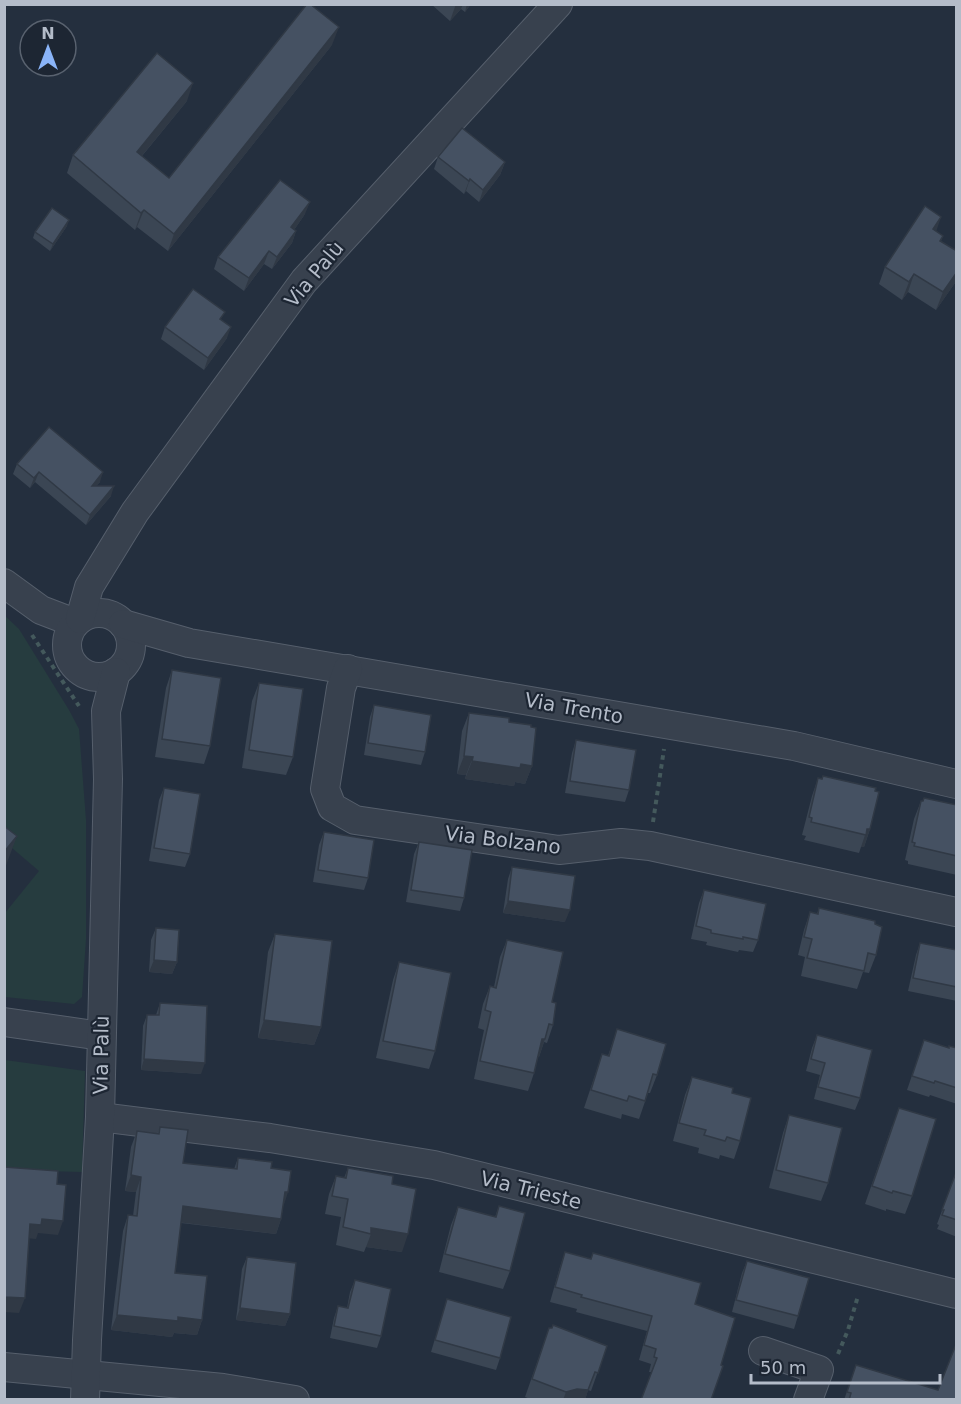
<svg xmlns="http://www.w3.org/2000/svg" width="961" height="1404" font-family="'DejaVu Sans',sans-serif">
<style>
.grass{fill:#263c3f}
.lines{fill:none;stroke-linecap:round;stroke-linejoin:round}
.street-casing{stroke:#565f6c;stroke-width:30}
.path{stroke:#44595c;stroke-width:4;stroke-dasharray:4.5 4.5;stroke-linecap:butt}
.street{stroke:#38414e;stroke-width:28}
.wall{fill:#3b4654}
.shaded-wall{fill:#303945}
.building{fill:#455162;stroke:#303945;stroke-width:1.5}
.labels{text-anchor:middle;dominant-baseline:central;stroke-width:4.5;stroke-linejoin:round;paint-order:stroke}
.street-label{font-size:20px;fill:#b4bcc9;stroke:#1d2633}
</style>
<rect width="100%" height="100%" fill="#242f3e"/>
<g class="grass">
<polygon points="4,615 19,629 69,710 79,729 86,820 86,939 82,997 74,1004 5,997 5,913 39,871 5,842"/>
<polygon points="5,1060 85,1071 82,1172 5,1170"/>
</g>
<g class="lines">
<g class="street-casing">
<g id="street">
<polyline points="4,583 41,610 75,623"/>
<circle cx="99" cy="645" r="32"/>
<polyline points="80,619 89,587 135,512 304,281 558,4"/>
<polyline points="123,624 189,643 794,746 956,784"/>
<polyline points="348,669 341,688 325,789 332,807 355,820 559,850 621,843 650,846 956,912"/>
<polyline points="4,1022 101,1036"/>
<polyline points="100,1117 270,1138 434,1165 956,1294"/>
<polyline points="763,1351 819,1370 808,1400"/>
<polyline points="4,1367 223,1388 295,1400"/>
<polyline points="85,1400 87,1340 100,1117 108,779 106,711 116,672"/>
</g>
</g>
<g class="path">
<polyline points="32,635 79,706"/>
<polyline points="653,822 664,749"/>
<polyline points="838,1354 848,1330 858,1296"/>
</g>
<use href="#street" class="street"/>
</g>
<g class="wall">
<polygon points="431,4 471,4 465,12 461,9 450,21"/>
<polygon points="332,45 168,251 137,227 135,230 67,173 73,155 187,101 142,156 169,178"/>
<polygon points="438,157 505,162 500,175 479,202 466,191 464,194 434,169"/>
<polygon points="305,214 294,230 296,231 292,243 272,269 264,264 244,291 214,269 218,257"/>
<polygon points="67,226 50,251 33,238 35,232"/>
<polygon points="936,231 943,236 941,241 957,252 957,280 936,310 908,292 902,300 879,284 885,267"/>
<polygon points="165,327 227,338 204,370 161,339"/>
<polygon points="17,464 100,482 96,486 111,496 86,525 35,482 30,488 13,474"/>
<polygon points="172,670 210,746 204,764 155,757 166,688"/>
<polygon points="259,683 293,757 286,775 242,768 252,701"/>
<polygon points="374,705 425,752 421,765 364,755 370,717"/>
<polygon points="469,713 509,722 532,766 525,784 515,782 514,786 465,779 466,775 457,774 462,731"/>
<polygon points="576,740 629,790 625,802 565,793 572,753"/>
<polygon points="818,778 870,829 864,847 861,847 859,853 804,840 806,836 802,835 812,796"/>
<polygon points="164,788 190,854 185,867 149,861 159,800"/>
<polygon points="924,798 957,805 957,875 908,864 908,861 905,860 914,819 921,801 923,801"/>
<polygon points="324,832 368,878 364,890 313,882 319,845"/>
<polygon points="419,842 464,898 460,911 406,902 414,854"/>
<polygon points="512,867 565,922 503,913 508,879"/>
<polygon points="704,890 758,940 753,952 739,950 738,952 706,945 707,942 691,939 699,903"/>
<polygon points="819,908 875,924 876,955 869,973 863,972 857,989 801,976 805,957 798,955 804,930 810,912 817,914"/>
<polygon points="156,928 177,962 172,974 149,972 151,940"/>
<polygon points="275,934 321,1027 314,1045 258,1038 268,952"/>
<polygon points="507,940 552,1002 553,1025 547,1043 544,1042 539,1057 538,1057 534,1073 528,1091 474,1079 484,1030 478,1028 483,1004 490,986 494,987 500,957"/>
<polygon points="920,943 957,950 957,1001 908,991 916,955"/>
<polygon points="399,962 435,1051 429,1069 376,1058 393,980"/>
<polygon points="160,1003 201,1074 141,1070 143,1026 147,1015 156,1015"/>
<polygon points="617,1029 657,1075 650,1093 648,1093 639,1119 622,1114 621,1119 584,1108 602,1054 608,1056"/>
<polygon points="817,1035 860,1098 855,1110 814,1099 820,1075 806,1071 812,1048"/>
<polygon points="924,1040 948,1048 957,1048 957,1104 930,1095 929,1097 907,1090"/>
<polygon points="692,1077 732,1093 740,1141 734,1159 720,1155 719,1159 698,1153 699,1148 673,1141 685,1095"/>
<polygon points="789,1115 828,1183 821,1201 769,1188 783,1133"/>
<polygon points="892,1126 912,1196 905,1214 886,1209 886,1211 865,1204"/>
<polygon points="160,1127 183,1163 234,1169 238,1158 271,1168 283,1208 281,1219 276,1234 181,1223 175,1273 202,1320 197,1335 174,1333 172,1337 111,1330 123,1231 128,1215 133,1216 136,1192 125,1191 131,1147 137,1131 157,1134"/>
<polygon points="348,1168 392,1184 402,1252 366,1247 364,1252 336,1245 341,1217 325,1214 329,1194 336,1176 344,1178"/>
<polygon points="957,1170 957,1237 937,1229 939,1225 937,1224"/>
<polygon points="499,1206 510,1271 503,1289 439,1272 451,1225 458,1207 495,1217"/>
<polygon points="565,1252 591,1259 701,1283 651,1372 649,1372 651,1364 639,1360 647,1331 576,1312 577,1309 550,1302 560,1267"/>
<polygon points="247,1257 290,1314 285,1326 236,1320 242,1269"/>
<polygon points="747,1261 798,1316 794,1329 732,1312 742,1273"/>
<polygon points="355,1280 381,1336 377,1348 330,1338 334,1318 338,1306 347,1308 350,1292"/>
<polygon points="447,1299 500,1358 496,1370 431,1352"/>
<polygon points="549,1328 607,1346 591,1391 588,1390 585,1400 533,1400 525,1397"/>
<polygon points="856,1365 938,1390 957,1400 844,1400"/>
</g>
<g class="shaded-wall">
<polygon points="456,4 463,4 461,9 450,21"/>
<polygon points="467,4 471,4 465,12"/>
<polygon points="339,27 332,45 168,251 174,234"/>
<polygon points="193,83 187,101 131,169 137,152"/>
<polygon points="505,162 500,175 479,202 483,190"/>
<polygon points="470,179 466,191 464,194 469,181"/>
<polygon points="310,202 305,214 287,240 291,227"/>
<polygon points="144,210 137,227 135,230 141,213"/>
<polygon points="941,217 935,235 933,229"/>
<polygon points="69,220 67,226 50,251 53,244"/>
<polygon points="296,231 292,243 272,269 277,257"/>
<polygon points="269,251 264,264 244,291 249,278"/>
<polygon points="957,272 957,280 936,310 943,292"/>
<polygon points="914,274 908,292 902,300 909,282"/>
<polygon points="231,327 227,338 204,370 208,358"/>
<polygon points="39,472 35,482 30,488 34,478"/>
<polygon points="103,472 100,482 88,496 92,486"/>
<polygon points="114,486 111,496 86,525 90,515"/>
<polygon points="464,756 473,757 466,775 457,774"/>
<polygon points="472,761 521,764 532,766 525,784 515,782 514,786 465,779"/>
<polygon points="867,829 870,829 864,847 861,847"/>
<polygon points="17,836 5,868 4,869 4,852"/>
<polygon points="508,901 570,910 565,922 503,913"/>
<polygon points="154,960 177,962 172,974 149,972"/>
<polygon points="264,1020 321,1027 314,1045 258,1038"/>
<polygon points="542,1039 545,1039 539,1057 535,1057"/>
<polygon points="144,1059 205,1063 201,1074 141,1070"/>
<polygon points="131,1175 141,1177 136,1192 125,1191"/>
<polygon points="285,1192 288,1192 283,1208"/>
<polygon points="183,1206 281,1219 276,1234 177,1222"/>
<polygon points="42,1219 63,1221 58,1235 38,1233 36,1239 25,1238 30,1224"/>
<polygon points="371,1228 408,1234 402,1252 366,1247 371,1234"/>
<polygon points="4,1297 25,1298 19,1313 4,1312"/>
<polygon points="240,1308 290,1314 285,1326 236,1320"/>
<polygon points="117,1315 178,1317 202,1320 197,1335 174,1333 172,1337 111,1330"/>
<polygon points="577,1389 588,1390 585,1400 563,1400 566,1392"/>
</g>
<g class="building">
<polygon points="307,4 310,4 339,27 174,234 144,210 141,213 73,155 157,53 193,83 137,152 169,178"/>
<polygon points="462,128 505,162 483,190 470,179 469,181 438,157"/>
<polygon points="280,180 310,202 291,227 296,231 277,257 269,251 249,278 218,257"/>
<polygon points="925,206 941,217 933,229 943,236 940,241 957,251 957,272 943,292 914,274 909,282 885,267"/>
<polygon points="52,208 69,220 53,244 35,232"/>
<polygon points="193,289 225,312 220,319 231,327 208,358 165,327"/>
<polygon points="49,427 103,472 92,486 114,486 90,515 39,472 34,478 17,464"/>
<polygon points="172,670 221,678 210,746 162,739"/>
<polygon points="259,683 303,689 293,757 249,750"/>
<polygon points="374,705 431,715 425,752 368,743"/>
<polygon points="469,713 509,718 509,722 531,725 531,727 536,728 532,766 521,764 520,768 472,761 473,757 464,756"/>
<polygon points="576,740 636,750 629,790 570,781"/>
<polygon points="823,776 876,788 875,791 879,792 870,829 867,829 866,835 811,822 812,818 809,817 818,778 822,779"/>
<polygon points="164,788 200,794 190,854 154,848"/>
<polygon points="924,798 957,805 957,856 914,846 915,843 912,842 921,801 923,801"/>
<polygon points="4,826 17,836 4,852"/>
<polygon points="324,832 374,840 368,878 318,870"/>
<polygon points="419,842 472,850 464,898 411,890"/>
<polygon points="512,867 575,876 570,910 508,901"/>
<polygon points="704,890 766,904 758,940 743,937 743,939 711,933 711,930 696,926"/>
<polygon points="819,908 875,921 875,924 882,927 876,955 868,953 864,971 807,958 812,939 804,937 810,912 818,914"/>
<polygon points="156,928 179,930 177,962 154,960"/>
<polygon points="275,934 332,941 321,1027 264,1020"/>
<polygon points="507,940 563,952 552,1002 556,1003 553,1025 549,1024 545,1039 542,1039 534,1073 480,1061 491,1012 485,1010 490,986 496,988"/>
<polygon points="920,943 957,950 957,987 913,978"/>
<polygon points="399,962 451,973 435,1051 383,1041"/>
<polygon points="160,1003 207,1006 205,1063 144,1059 147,1015 159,1015"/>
<polygon points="617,1029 666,1044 657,1075 653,1074 645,1101 629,1096 627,1101 591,1090 602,1054 609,1056"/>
<polygon points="817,1035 872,1050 860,1098 818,1087 825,1063 811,1059"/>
<polygon points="924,1040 949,1048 949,1046 957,1048 957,1088 935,1081 934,1083 912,1076"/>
<polygon points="692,1077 733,1088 732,1093 751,1098 740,1141 727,1137 725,1141 704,1135 706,1130 679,1123"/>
<polygon points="899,1108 936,1119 912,1196 893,1191 892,1193 872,1186"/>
<polygon points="789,1115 842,1128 828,1183 776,1170"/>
<polygon points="160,1127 188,1130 183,1163 237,1169 238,1158 272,1162 271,1168 291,1171 288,1192 285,1192 281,1219 183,1206 175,1273 207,1276 202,1320 178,1317 178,1321 117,1315 128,1215 137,1216 141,1177 131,1175 137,1131 159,1134"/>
<polygon points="4,1167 58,1171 57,1184 66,1185 63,1221 42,1219 41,1225 30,1224 25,1298 4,1297"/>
<polygon points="348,1168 393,1176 392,1184 416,1189 408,1234 371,1228 371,1234 343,1227 348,1199 332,1196 336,1176 346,1178"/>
<polygon points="957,1170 957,1220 942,1215 944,1210 942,1210"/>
<polygon points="499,1206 525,1213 510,1271 445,1254 458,1207 496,1217"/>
<polygon points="565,1252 591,1259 593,1253 701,1283 695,1304 735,1318 721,1365 723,1366 711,1400 641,1400 657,1358 654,1357 656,1349 644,1345 652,1316 581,1297 582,1295 555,1287"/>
<polygon points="247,1257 296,1263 290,1314 240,1308"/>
<polygon points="747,1261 809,1278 798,1316 736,1300"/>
<polygon points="355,1280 391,1289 381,1336 334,1326 338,1306 348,1308"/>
<polygon points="447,1299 511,1317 500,1358 435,1340"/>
<polygon points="553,1325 607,1346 598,1373 595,1372 588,1390 577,1389 566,1392 532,1379 549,1328 552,1328"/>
<polygon points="957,1342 957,1400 849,1400 851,1393 847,1392 856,1365 938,1390"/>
</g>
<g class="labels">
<g class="street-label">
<text transform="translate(314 274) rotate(-50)">Via Palù</text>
<text transform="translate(574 708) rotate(10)">Via Trento</text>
<text transform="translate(503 840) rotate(7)">Via Bolzano</text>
<text transform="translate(101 1055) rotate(-89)">Via Palù</text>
<text transform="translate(531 1190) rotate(14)">Via Trieste</text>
</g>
</g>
<rect width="961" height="1404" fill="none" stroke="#b4bcc9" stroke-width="12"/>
<g transform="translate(48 48)"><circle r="28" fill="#1d2633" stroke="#59626f" stroke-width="1.5"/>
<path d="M0-4.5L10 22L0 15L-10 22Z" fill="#8ab4f8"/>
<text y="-9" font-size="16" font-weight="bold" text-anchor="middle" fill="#b4bcc9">N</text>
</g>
<path d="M751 1374v9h189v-9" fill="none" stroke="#b4bcc9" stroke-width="3"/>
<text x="760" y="1374" font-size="18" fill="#b4bcc9" stroke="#1d2633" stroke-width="4.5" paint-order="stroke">50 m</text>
</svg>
